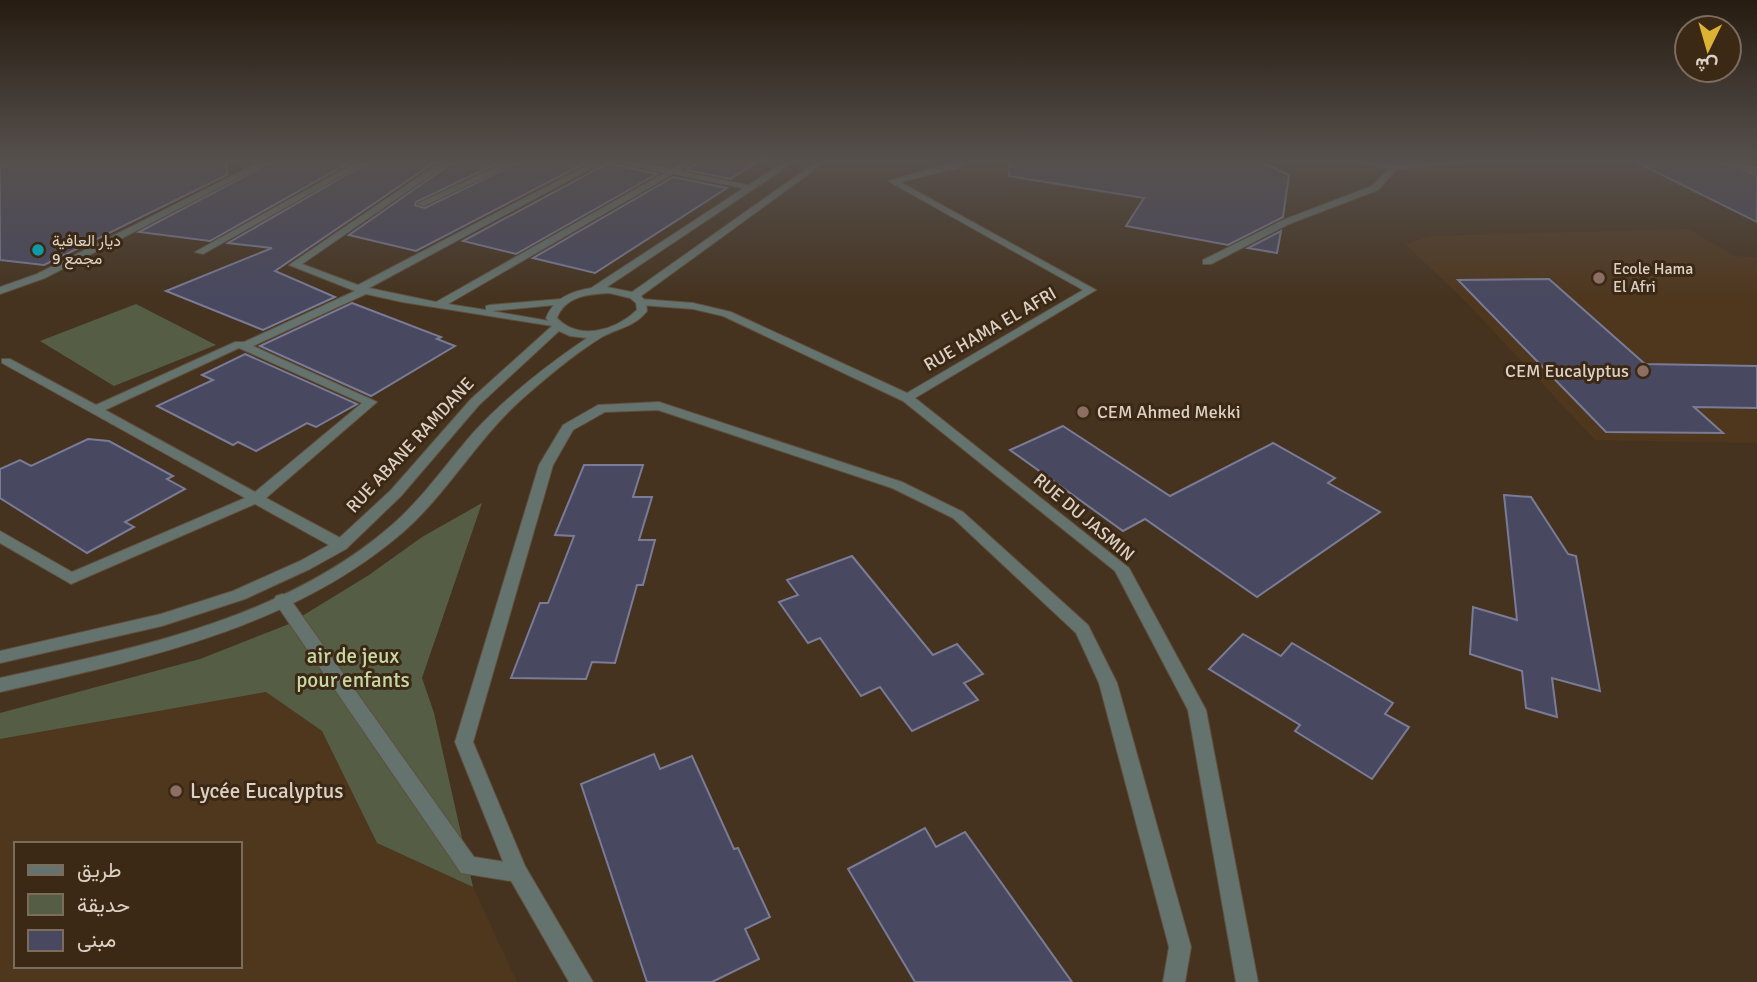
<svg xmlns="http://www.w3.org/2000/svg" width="1757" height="982" font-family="Signika,Vazirmatn,sans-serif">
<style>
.built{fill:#4f371e;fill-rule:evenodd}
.green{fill:#555d45}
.building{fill:#484860;stroke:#7a7b96;stroke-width:2}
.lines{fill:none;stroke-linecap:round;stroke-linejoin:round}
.pedestrian-casing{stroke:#604f3d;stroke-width:2}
.minor-casing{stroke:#604f3d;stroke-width:2}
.tertiary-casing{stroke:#604f3d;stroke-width:2}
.pedestrian{fill:#65736e;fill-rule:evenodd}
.minor{fill:#65736e;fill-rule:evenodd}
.tertiary{fill:#65736e;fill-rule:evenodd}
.culture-dot{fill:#0f9aa8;stroke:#3b2915;stroke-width:2.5}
.education-dot{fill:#8d6e63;stroke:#3b2915;stroke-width:2.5}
.labels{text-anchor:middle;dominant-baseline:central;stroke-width:6;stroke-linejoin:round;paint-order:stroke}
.far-poi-label{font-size:16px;fill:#ddd1c5;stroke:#3b2915;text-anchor:start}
.street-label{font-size:18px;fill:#ddd1c5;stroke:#3b2915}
.poi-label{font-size:18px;fill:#ddd1c5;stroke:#3b2915;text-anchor:end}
.near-park-label{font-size:21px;fill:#c8d8a5;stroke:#3b2915}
.near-poi-label{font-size:21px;fill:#ddd1c5;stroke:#3b2915;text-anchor:start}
</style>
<rect width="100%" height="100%" fill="#45331f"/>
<g class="built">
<polygon points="1688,229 1735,256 1757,257 1757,443 1595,440 1465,301 1405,244 1430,236"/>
<path d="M266,692l56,39 55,112 96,44 44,95h-517v-243zM16,844h224v122h-224z"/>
</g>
<g class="green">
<polygon points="136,304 216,345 114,386 40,341"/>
<polygon points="482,503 422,678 434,713 473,887 377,843 322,731 266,692 0,739 0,713 200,659 289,624 369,575 422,537"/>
</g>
<g class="building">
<polygon points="0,160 226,160 227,175 44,265 0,260"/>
<polygon points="275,160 354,160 210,241 139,232"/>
<polygon points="372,160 438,160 275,271 335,297 263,330 166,291 272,248 228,243"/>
<polygon points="456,160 504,160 416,202 415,205 425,208 523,160 591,160 416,251 349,235"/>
<polygon points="699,160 761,160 730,179 687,170"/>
<polygon points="1010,160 1248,160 1262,162 1289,175 1283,217 1228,245 1126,226 1144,198 1009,176"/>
<polygon points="1632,160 1720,160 1757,175 1757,222"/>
<polygon points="608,163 657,174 516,254 463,241"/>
<polygon points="673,177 727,188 595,273 533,258"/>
<polygon points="1281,231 1277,253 1248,248"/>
<polygon points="1549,279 1645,364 1757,366 1757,408 1694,407 1723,433 1606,432 1458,280"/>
<polygon points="352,303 441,337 437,339 455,346 371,396 260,346"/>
<polygon points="245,354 357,404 316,427 307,423 256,451 238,442 233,445 157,406 213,380 202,375"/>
<polygon points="1063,426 1170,496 1273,443 1335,478 1328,483 1380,512 1257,597 1145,519 1123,531 1010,450"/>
<polygon points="88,439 109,441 173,476 167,479 185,489 125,522 134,527 87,553 0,498 0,469 20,460 31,466"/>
<polygon points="584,465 643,465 633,497 652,497 639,540 655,540 643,585 637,585 615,663 592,662 586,679 511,678 540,603 548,603 574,536 555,535"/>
<polygon points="1504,495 1531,497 1568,554 1576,556 1600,691 1552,678 1557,717 1526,708 1522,671 1470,654 1473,607 1517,620"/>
<polygon points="852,556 933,655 957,644 983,674 964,683 978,700 912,731 880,687 861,696 820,638 808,643 779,602 798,595 787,580"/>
<polygon points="1243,634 1281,656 1292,643 1393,703 1385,714 1409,727 1372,779 1295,731 1300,725 1209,669"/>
<polygon points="654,754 660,769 692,756 734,849 738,848 770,917 745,929 759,959 712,982 647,982 581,784"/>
<polygon points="925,828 936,847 965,832 1072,982 915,982 848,869"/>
</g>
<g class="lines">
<g class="pedestrian-casing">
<polygon id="pedestrian" points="282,594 288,596 474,857 524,865 527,872 524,879 517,882 461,873 276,604 274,600 276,596"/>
</g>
<g class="minor-casing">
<g id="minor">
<polygon points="263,160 273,160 45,278 0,294 0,287 37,274"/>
<polygon points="360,160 370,160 203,254 195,252"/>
<path d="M443,160h10l-151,104 56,21 239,-125h10l-238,128 67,14 228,-129 -56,-13h17l46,9 15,-9h10l-16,11 76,16 -4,3 -79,-16 -225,130 38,6v-4l4,-1 71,-6 5,3 -1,2 -73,7 63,11 4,1v4l-157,-25 -36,-8 -113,52 124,56 -111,96 80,43 2,4 -2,4h-10l-81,-45 -184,80 -71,-41v-12l72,41 173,-74 -243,-135v-4h8l86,46 139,-63h9l111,-51 -66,-26zM239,348l123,55 -107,89 -150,-82z"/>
<polygon points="510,160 521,160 424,206 417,204"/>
<polygon points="962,160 971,160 966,166 900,182 1096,290 915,398 1129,568 1206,710 1258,982 1236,982 1188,710 1115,571 903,401 723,316 693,309 641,305 636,302 641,299 693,303 731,312 907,393 1083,290 888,181"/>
<polygon points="1340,160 1362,160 1395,165 1490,160 1486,162 1397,169 1378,190 1289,224 1211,264 1203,264 1203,260 1283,220 1372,186 1389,169"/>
<polygon points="659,402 902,482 963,512 1088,625 1117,683 1191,947 1185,982 1163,982 1169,947 1099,683 1076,633 953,518 892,488 658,410 605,412 573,430 553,465 473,742 525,866 593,982 569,982 510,879 455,742 539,465 563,425 598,405"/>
</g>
</g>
<g class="tertiary-casing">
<g id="tertiary">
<path d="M787,160h10l-190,127 25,5 187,-132h9l-187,136 5,6 1,9c-14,17 -27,16 -45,26 -28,17 -55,40 -80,62 -45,40 -75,95 -120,134 -112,96 -262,127 -402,159v-14c136,-30 284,-59 392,-153 31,-27 54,-61 81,-92 34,-37 73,-67 114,-95l-17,-2 -11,-5 -80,74 -78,91 -55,53 -36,20 -65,30 -83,27 -162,37v-12l161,-37 72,-23 67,-30 36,-20 55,-51 80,-91 81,-73 -6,-8c8,-20 24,-26 45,-30zM609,293l21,5 6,5 1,7c-22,21 -58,31 -80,8 8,-22 32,-24 52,-25z"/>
<polygon points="1722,160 1734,160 1757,168 1757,173"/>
</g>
</g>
<use href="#pedestrian" class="pedestrian"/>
<use href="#minor" class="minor"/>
<use href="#tertiary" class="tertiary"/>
</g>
<linearGradient id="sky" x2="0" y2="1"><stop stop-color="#261c11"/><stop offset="0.54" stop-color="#56504d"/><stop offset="1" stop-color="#56504d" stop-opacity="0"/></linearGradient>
<rect width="1757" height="298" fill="url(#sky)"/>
<circle class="culture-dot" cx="38" cy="250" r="7"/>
<g class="education-dot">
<circle cx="1599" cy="278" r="7"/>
<circle cx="1643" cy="371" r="7"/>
<circle cx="1083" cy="412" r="7"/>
<circle cx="176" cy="791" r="7"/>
</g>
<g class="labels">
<g class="far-poi-label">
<text x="52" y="241">ديار العافية<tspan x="52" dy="18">مجمع 9</tspan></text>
<text x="1613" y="269">Ecole Hama<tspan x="1613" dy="18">El Afri</tspan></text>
</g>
<g class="street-label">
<text transform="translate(990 329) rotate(-30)">RUE HAMA EL AFRI</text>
<text transform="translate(410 445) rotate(-47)">RUE ABANE RAMDANE</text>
<text transform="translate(1084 517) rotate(40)">RUE DU JASMIN</text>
</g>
<g class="poi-label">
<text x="1629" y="371">CEM Eucalyptus</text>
<text x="1097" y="412" text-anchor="start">CEM Ahmed Mekki</text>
</g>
<g class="near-park-label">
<text x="353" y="656">air de jeux<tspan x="353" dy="24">pour enfants</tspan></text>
</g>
<g class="near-poi-label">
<text x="190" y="791">Lycée Eucalyptus</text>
</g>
</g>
<rect x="14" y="842" width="228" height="126" fill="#3b2915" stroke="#7c6c5b" stroke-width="2"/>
<rect x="28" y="865" width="35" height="10" fill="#65736e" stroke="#7c6c5b" stroke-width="2"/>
<text x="77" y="877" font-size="21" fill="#ddd1c5">طريق</text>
<rect x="28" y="894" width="35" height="21" fill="#555d45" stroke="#7c6c5b" stroke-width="2"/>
<text x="77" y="912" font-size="21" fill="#ddd1c5">حديقة</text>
<rect x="28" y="930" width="35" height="21" fill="#484860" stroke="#7c6c5b" stroke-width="2"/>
<text x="77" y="947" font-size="21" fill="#ddd1c5">مبنى</text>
<g transform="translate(1708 49) rotate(185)"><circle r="33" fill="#3b2915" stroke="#7c6c5b" stroke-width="2"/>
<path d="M0-5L12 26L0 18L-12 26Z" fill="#dbb233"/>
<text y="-10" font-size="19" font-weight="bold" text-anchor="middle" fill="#ddd1c5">ش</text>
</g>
</svg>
